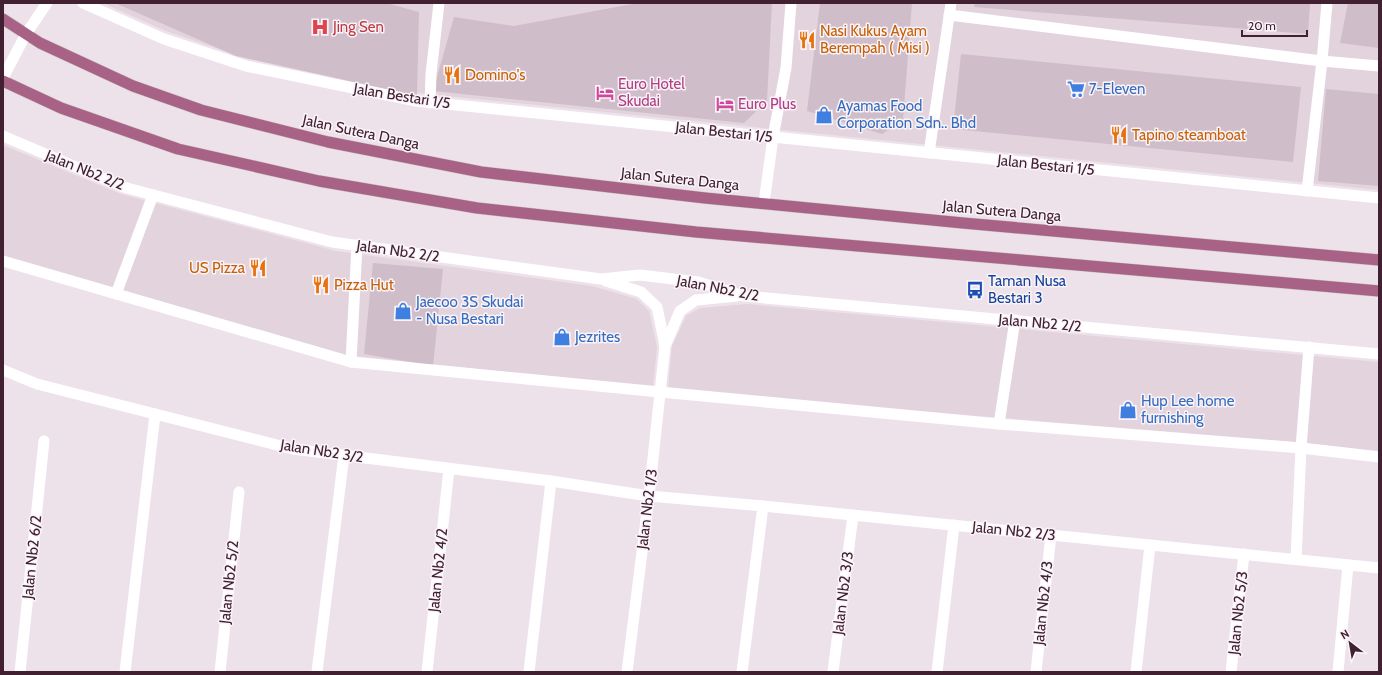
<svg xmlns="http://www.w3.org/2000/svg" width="1382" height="675" font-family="Cabin,sans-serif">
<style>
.built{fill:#e2d3dd}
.building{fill:#cfbec9}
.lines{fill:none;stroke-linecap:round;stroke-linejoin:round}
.primary-casing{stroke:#cac1c5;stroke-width:12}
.service{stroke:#fff;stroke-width:11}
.minor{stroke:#fff;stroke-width:11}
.primary{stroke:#a86285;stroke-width:11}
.labels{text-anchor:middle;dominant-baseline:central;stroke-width:3;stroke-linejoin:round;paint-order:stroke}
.health-label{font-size:15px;fill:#be3a42;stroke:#faf3f8;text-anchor:start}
.food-label{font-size:15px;fill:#c56008;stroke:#faf3f8;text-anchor:start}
.hotel-label{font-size:15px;fill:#b23c85;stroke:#faf3f8;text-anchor:start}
.shop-label{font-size:15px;fill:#366cbe;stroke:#faf3f8;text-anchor:start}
.street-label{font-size:15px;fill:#412031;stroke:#faf3f8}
.transit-label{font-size:15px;fill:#164399;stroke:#faf3f8;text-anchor:start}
</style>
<rect width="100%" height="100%" fill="#eee2ea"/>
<g class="built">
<polygon points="103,3 1379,3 1379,190 425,94 236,55 166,31"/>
<polygon points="3,145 121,194 336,251 592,286 637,299 649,311 657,347 653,387 345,355 3,256"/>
<polygon points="747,304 1379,362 1379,451 1296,442 854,406 668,388 672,346 686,316 700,308"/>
</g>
<g class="building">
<polygon points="115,3 386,3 419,12 417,96 236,56"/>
<polygon points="638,3 772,3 767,101 744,123 433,91 454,17 514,26"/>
<polygon points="820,3 912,3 903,120 882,134 807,111"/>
<polygon points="975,3 1310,3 1308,34 974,7"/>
<polygon points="1348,3 1379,3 1379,48 1340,43"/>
<polygon points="961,54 1301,87 1293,162 953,129"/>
<polygon points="1326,89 1379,94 1379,186 1318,181"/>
<polygon points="373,263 443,269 433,366 364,354"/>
</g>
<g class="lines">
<g class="primary-casing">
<g id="primary">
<polyline points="3,19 40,43 133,86 201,110 328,142 481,172 705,198 963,223 1379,260"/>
<polyline points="3,81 61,108 178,149 319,181 477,208 696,232 1379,291"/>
</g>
</g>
<g class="service">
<polyline points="949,15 1322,61 1379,66"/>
<polyline points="430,103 431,74 439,3"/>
<polyline points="1307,191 1322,61 1327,3"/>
<polyline points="3,261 351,362 660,392 999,424 1301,448 1379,457"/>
<polyline points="116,294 153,195"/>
<polyline points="351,362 357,245"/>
<polyline points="999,424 1015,320"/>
<polyline points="1296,559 1301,448 1309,347"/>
<polyline points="125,672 155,414"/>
<polyline points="317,672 344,455"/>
<polyline points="529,672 551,481"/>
<polyline points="742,672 763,506"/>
<polyline points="937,672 954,525"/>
<polyline points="1136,672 1150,545"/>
<polyline points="1338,672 1348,565"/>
</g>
<g class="minor">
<polyline points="83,3 164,39 246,66 416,101 1379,198"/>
<polyline points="3,78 26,34 47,3"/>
<polyline points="3,136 123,187 332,242 601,279 640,275 698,282 744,296 1379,354"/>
<polyline points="929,153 951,3"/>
<polyline points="764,203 773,137 786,68 791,3"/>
<polyline points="606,281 641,292 657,307 665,346"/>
<polyline points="3,370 37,384 293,449 551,481 649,496 763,506 1379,568"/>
<polyline points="20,672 44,441"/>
<polyline points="220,672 239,492"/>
<polyline points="427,672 449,469"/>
<polyline points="627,672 649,496 665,346 680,311 696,300 737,296"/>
<polyline points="833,672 853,515"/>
<polyline points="1036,672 1051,535"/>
<polyline points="1231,672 1244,554"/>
</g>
<use href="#primary" class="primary"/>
</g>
<defs>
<g id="hospital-bare" transform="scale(1.38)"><path d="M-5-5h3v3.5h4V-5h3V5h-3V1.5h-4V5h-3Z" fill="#e0444e" stroke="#faf3f8" stroke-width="2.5" paint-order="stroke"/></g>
<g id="restaurant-bare" transform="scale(1.38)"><path d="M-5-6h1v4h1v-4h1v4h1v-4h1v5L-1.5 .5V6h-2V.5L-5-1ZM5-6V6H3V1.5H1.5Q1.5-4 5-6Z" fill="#e8710a" stroke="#faf3f8" stroke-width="2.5" paint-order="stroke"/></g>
<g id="supermarket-bare" transform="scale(1.38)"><path d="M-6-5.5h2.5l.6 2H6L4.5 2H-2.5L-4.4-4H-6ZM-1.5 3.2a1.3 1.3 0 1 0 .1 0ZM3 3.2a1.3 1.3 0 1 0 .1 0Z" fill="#3f7fe0" stroke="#faf3f8" stroke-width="2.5" paint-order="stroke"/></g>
<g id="hotel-bare" transform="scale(1.38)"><path d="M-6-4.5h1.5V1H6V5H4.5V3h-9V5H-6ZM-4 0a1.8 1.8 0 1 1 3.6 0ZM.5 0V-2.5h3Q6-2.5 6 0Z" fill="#d1479c" stroke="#faf3f8" stroke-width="2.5" paint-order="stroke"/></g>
<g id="shop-bare" transform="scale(1.38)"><path d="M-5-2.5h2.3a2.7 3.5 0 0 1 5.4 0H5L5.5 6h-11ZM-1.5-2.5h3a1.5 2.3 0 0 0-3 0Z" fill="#3f7fe0" stroke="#faf3f8" stroke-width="2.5" paint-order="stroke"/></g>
<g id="bus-bare" transform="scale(1.38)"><path d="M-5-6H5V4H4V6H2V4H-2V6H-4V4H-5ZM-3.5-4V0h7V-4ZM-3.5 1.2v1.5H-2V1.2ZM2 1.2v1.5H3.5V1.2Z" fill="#1a4fb4" stroke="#faf3f8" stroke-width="2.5" paint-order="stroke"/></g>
</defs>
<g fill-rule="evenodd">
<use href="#hospital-bare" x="320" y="27"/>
<use href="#restaurant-bare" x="807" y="40"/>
<use href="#restaurant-bare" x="452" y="75"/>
<use href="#supermarket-bare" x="1076" y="89"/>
<use href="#hotel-bare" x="605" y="93"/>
<use href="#hotel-bare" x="725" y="104"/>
<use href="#shop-bare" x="824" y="115"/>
<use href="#restaurant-bare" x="1119" y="135"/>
<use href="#restaurant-bare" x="258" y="268"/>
<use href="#restaurant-bare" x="321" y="285"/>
<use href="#bus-bare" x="975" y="290"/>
<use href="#shop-bare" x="403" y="311"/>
<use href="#shop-bare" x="562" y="337"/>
<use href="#shop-bare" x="1128" y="410"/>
</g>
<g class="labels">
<g class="health-label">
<text x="333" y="27">Jing Sen</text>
</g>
<g class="food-label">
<text x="820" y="31">Nasi Kukus Ayam<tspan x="820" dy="17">Berempah ( Misi )</tspan></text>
<text x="465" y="75">Domino's</text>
<text x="1132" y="135">Tapino steamboat</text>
<text x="245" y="268" text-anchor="end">US Pizza</text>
<text x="334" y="285">Pizza Hut</text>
</g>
<g class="hotel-label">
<text x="618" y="84">Euro Hotel<tspan x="618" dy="17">Skudai</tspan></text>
<text x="738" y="104">Euro Plus</text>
</g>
<g class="shop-label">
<text x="1089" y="89">7-Eleven</text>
<text x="837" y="106">Ayamas Food<tspan x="837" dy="17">Corporation Sdn.. Bhd</tspan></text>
<text x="416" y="302">Jaecoo 3S Skudai<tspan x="416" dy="17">- Nusa Bestari</tspan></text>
<text x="575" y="337">Jezrites</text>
<text x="1141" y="401">Hup Lee home<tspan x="1141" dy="17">furnishing</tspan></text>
</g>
<g class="street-label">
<text transform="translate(402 96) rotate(9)">Jalan Bestari 1/5</text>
<text transform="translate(361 132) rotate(12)">Jalan Sutera Danga</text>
<text transform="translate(724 132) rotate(6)">Jalan Bestari 1/5</text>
<text transform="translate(1046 165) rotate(6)">Jalan Bestari 1/5</text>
<text transform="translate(85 170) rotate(22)">Jalan Nb2 2/2</text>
<text transform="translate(680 179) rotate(6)">Jalan Sutera Danga</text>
<text transform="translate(1002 211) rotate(5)">Jalan Sutera Danga</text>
<text transform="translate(398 251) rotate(8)">Jalan Nb2 2/2</text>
<text transform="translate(718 288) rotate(11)">Jalan Nb2 2/2</text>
<text transform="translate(1040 323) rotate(5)">Jalan Nb2 2/2</text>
<text transform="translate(322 451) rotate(9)">Jalan Nb2 3/2</text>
<text transform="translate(647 509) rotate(-83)">Jalan Nb2 1/3</text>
<text transform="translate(1014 531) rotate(6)">Jalan Nb2 2/3</text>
<text transform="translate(32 557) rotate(-84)">Jalan Nb2 6/2</text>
<text transform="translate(438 570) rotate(-84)">Jalan Nb2 4/2</text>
<text transform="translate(229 582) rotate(-84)">Jalan Nb2 5/2</text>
<text transform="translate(843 593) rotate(-83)">Jalan Nb2 3/3</text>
<text transform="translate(1043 603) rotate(-84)">Jalan Nb2 4/3</text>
<text transform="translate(1238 613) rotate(-84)">Jalan Nb2 5/3</text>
</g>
<g class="transit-label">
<text x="988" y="281">Taman Nusa<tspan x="988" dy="17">Bestari 3</tspan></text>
</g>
</g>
<rect width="1382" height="675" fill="none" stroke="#412031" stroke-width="8"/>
<g transform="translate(1350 643) rotate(329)" stroke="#faf3f8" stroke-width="3" paint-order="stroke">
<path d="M0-3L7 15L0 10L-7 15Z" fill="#412031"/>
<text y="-6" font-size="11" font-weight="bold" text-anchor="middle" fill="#412031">N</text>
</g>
<path d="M1242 30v6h65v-6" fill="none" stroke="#412031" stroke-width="2"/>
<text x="1248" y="30" font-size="12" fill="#412031" stroke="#faf3f8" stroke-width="3" paint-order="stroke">20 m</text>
</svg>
